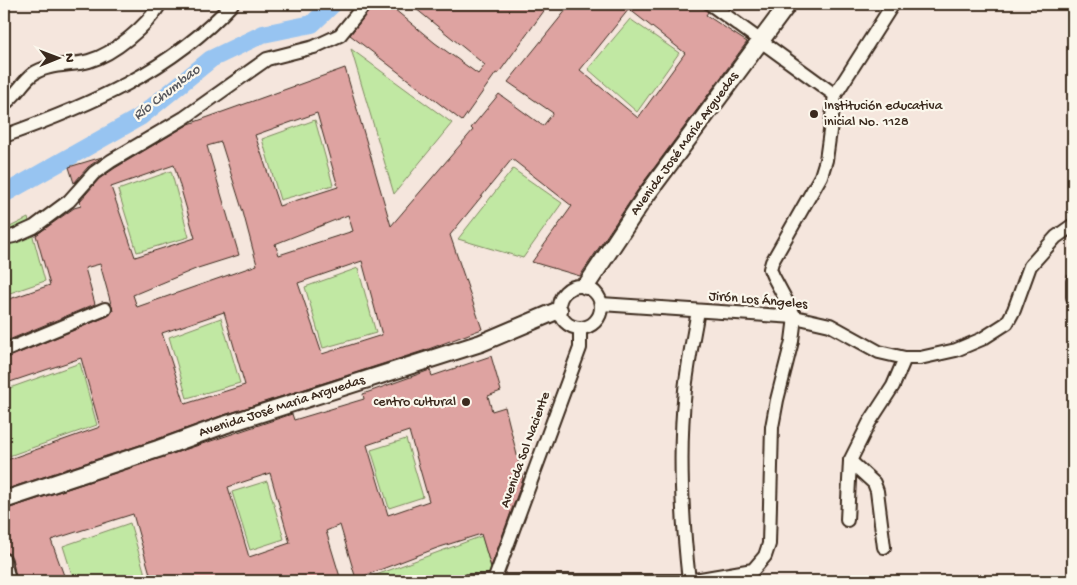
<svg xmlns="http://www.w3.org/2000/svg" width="1077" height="585" font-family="'Gochi Hand',sans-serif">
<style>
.green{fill:#c1e8a3;stroke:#7e8960}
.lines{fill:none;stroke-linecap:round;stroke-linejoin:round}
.river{stroke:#97c4f1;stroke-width:18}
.building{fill:#dea3a1;stroke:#3b2a1e;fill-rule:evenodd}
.minor-casing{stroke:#3b2a1e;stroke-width:16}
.major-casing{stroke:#3b2a1e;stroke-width:20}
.minor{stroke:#fbf7ec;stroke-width:12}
.major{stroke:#fbf7ec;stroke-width:16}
.poi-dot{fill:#3b2a1e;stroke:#fbf7ec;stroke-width:2}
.labels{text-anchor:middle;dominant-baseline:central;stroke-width:4.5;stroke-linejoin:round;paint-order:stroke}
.poi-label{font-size:14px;fill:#3b2a1e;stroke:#fbf7ec;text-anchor:start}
.street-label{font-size:14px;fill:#3b2a1e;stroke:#fbf7ec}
.water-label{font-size:15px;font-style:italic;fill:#57585d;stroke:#fbf7ec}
</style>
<rect width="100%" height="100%" fill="#f5e6dd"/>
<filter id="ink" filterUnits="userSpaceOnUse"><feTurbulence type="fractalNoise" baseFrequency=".02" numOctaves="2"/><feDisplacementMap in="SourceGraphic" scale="10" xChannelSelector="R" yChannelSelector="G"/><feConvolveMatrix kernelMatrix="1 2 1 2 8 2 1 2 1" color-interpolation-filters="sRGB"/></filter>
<g filter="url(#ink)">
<g class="green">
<polygon points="630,19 679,53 637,112 588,69"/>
<polygon points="351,49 452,123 394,194"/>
<polygon points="315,120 333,185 280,200 262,139"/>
<polygon points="513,169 562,203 523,258 458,239"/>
<polygon points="171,171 189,237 137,252 118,190"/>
<polygon points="28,218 45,281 4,295 4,230"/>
<polygon points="358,268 376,333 323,348 305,287"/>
<polygon points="221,318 240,383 187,398 169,337"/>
<polygon points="80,363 97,425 9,456 4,439 4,390"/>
<polygon points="406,439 423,497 389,508 371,450"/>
<polygon points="267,481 284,539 250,550 232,492"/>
<polygon points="130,523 147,581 74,581 63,546"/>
<polygon points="482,536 493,575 368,578"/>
</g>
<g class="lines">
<polyline class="river" points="4,194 140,117 211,59 263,34 312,24 333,4"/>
</g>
<g class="building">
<polygon points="374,4 388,4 435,43 478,74 485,65 410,4 549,4 498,74 496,73 462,121 350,35"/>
<path d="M571,4h129l8,8 -2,3 41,27 -110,149 -57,85 -48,-14 40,-56 -60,-47 -62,76 32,94 -56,21 -205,66 -66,24 -151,50v-29l96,-34 -19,-69 -77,26v-25l104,-43 5,-5 -13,-47 -15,4 10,36 -91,38v-41l46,-16 -14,-50 38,-27 7,-2 -1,-5 19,-22 16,-11 74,-44 156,-56 46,158 82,-96 -2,-2 28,-34 44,32 10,-13 -45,-31zM629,9l56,44 -47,65 -58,-48zM317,113l21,74 -59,19 -24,-71zM221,142l22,70 14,53 -120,42 -4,-12 65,-27 41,-13 -32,-109zM174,165l21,73 -60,19 -24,-70zM348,215l5,16 -74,24 -4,-11zM362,261l20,74 -60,19 -24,-71zM224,312l21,73 -60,19 -23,-71z"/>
<polygon points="102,157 88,167 74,183 69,167"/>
<path d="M491,356l10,35 -13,5 4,15 13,-4 18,72 -32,88 -10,-33 -44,14 -81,31 -16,-54 -14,6 14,46 -15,4h-173l-19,-67 -82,26 15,41h-49l-5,-23 -2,-4 -5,-2 -1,-3v-39l288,-96 2,6 70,-21 -1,-5 67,-24 2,6zM409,431l20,70 -41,14 -21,-70zM270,473l20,70 -41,14 -21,-70z"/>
</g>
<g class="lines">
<g class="minor-casing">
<g id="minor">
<polyline points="710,4 835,95"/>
<path d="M4,104c12,-8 18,-22 29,-30 15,-11 39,-8 56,-13 25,-7 58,-35 71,-57"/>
<path d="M4,136c84,-30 167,-65 228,-132"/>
<polyline points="4,238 14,236 34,227 69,201 94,173 111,161 184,118 267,59 314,47 340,35 365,4"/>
<polyline points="1073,281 1073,297"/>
<circle cx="580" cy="307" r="21"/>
<polyline points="601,304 795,317 830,325 879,352 905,358 920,358 956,350 982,339 1007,323 1014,310 1030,266 1056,237 1073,225"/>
<polyline points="4,351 105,309"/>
<polyline points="850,461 874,483 877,491 884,547"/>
<polyline points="847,520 850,461 869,423 893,386 905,358"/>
<polyline points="4,560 9,581"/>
<polyline points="469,581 689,581 753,570 765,556 769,544 772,427 777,400 792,341 795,317 773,276 770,269 772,262 821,176 826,160 835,95 893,4"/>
<polyline points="494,581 580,348 580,329"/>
<path d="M689,581c-7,-63 -11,-127 -4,-191 3,-26 8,-53 13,-79"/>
</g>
</g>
<g class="major-casing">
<g id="major">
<polyline points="586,286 645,197 788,4"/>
<polyline points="4,500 158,449 224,425 481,343 559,310"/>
</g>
</g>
<use href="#minor" class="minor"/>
<use href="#major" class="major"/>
</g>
</g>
<g class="poi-dot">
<circle cx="814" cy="114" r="5"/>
<circle cx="466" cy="402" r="5"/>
</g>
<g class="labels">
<g class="poi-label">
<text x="824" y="106">Institución educativa<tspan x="824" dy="16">inicial No. 1128</tspan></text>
<text x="456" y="402" text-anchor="end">centro cultural</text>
</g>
<g class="street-label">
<text transform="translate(685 144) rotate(-54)">Avenida José Maria Arguedas</text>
<text transform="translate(758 301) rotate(5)">Jirón Los Ángeles</text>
<text transform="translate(282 407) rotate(-18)">Avenida José Maria Arguedas</text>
<text transform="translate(526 450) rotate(-70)">Avenida Sol Naciente</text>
</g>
<g class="water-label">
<text transform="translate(167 93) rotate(-38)">Río Chumbao</text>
</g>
</g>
<rect width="1077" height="585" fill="none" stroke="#fbf7ec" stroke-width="20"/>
<rect x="10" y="10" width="1057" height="565" fill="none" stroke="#3b2a1e" stroke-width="2" filter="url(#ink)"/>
<g transform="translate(58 58) rotate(89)" stroke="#fbf7ec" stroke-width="4" paint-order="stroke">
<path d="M0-4L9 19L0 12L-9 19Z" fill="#3b2a1e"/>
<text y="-8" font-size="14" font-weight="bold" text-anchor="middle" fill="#3b2a1e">N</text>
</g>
</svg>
